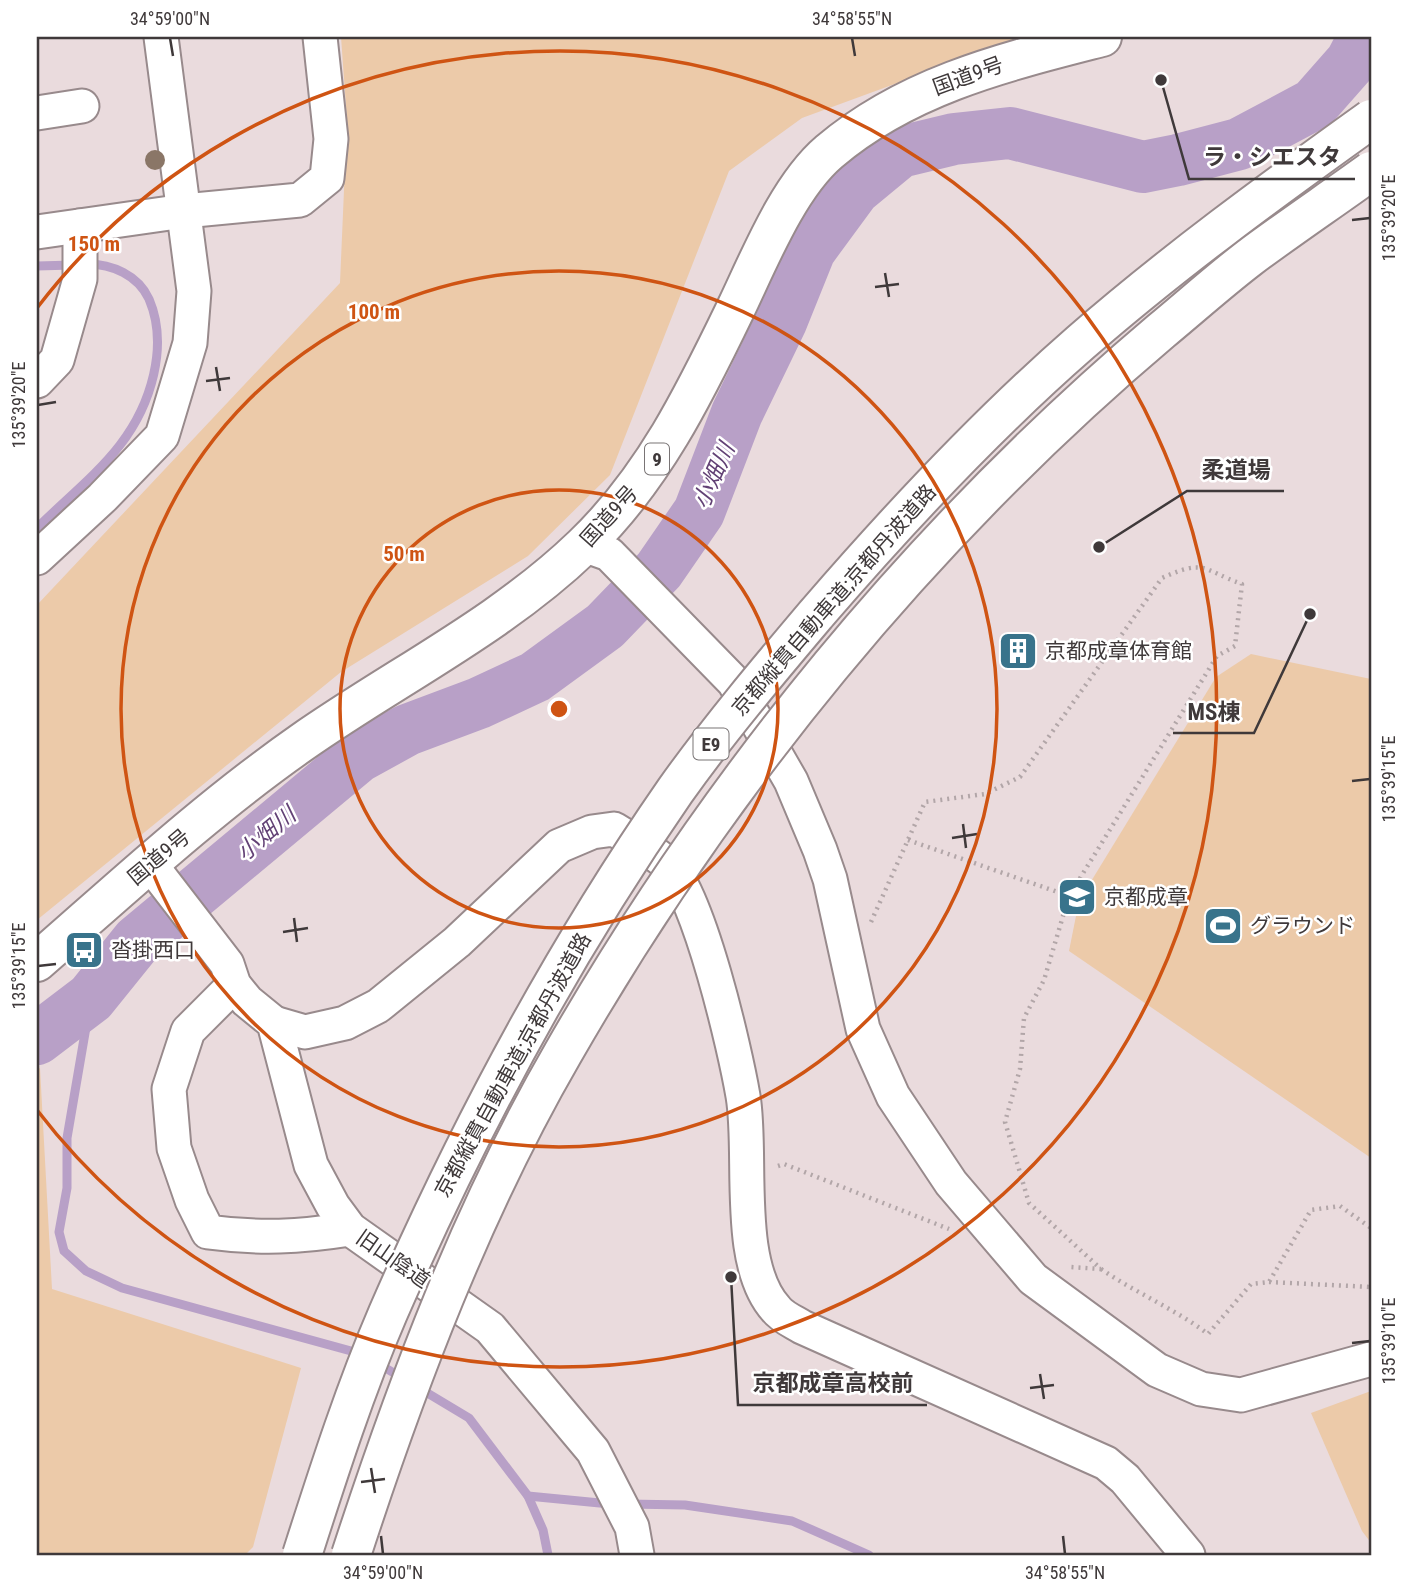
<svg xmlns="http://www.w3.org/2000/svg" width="1408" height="1592" font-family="'Roboto Condensed','Noto Sans JP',sans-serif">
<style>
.green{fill:#eccaa9}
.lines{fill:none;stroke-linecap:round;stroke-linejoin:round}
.stream{stroke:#b8a0c7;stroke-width:9}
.river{stroke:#b8a0c7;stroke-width:52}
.minor-casing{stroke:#988a8c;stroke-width:37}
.highway-casing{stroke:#988a8c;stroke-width:42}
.path{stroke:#b2a6a8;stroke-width:4.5;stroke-dasharray:2 5;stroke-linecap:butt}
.minor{stroke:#fff;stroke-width:33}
.highway{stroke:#fff;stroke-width:38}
.highway-bridge-casing{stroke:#988a8c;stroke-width:42;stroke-linecap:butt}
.highway-bridge{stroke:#fff;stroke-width:38}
.tree{fill:#8a7667}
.ticks{fill:none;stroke:#3f393a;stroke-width:2.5}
.ring{fill:none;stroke:#cf5413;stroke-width:3.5}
.labels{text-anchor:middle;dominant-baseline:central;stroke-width:5;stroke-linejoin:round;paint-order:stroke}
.shield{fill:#fff;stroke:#797475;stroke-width:2}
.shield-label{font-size:19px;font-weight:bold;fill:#3f393a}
.street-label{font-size:21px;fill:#3f393a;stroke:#fff}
.poi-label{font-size:21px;fill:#3f393a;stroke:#fff;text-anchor:start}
.water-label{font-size:23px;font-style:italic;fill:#624175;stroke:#fff}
.centre{fill:#cf5413;stroke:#fff;stroke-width:3.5}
.ring-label{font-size:21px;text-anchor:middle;font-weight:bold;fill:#cf5413;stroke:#fff;stroke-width:5;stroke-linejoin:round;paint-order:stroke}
.leader{fill:none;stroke:#3f393a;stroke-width:2.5}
.callout-dot{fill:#3f393a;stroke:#fff;stroke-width:2.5}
.callout-label{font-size:23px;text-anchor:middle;font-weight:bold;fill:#3f393a;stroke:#fff;stroke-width:5;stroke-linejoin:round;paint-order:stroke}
.neatline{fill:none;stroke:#3f393a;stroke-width:2.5}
.ticks-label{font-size:18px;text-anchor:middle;fill:#3f393a}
</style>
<rect width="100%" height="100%" fill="#eadbdd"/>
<g class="green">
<polygon points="341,37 1023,37 802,118 729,171 610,475 528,556 341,672 37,920 37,605 340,283 347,120"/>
<polygon points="1251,654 1371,679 1371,1158 1069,951 1079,901 1216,677"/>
<polygon points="40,1068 52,1289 301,1368 253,1547 245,1555 37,1555 37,1070"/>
<polygon points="1371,1391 1371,1543 1362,1531 1311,1413"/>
</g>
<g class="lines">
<g class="stream">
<polyline points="37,266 73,265"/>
<path d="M37,528c27,-27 60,-53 83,-83 31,-40 49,-99 29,-146 -11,-24 -37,-35 -62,-35"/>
<polyline points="91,998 67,1138 67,1188 59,1232 64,1251 86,1271 122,1288 362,1354"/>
<polyline points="377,1363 404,1379"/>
<polyline points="419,1388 469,1418 528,1496 543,1530 548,1555"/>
<polyline points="528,1496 610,1504"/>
<polyline points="628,1504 685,1505 792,1521 869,1555"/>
</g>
<polyline class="river" points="37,1039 91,998 137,941 358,757 407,730 479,703 535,677 605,626 659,570 699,512 737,413 781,322 810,250 854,190 900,152 954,139 1010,133 1143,167 1178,160 1239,144 1314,104 1351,62 1364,37"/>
<g class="minor-casing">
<g id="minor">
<polyline points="37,113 82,106"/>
<polyline points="37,232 184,211 300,200 327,178 331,139 320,37"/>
<polyline points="37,381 57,360 80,279 80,226"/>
<polyline points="584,545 609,554 734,682 791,781 820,850 830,879 863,1029 893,1096 951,1183 1033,1279 1157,1370 1201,1389 1241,1395 1371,1359"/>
<polyline points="37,558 102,498 162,436 190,343 194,291 161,37"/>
<polyline points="150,864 227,964 234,985 247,1001 274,1023 311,1165 333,1206 350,1229 490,1328 593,1451 632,1527 637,1555"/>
<path d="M234,985l-46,46 -19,58 5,59 18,52 16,32c52,7 91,5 142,-3"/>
<path d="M274,1023l31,9 40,-9 33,-17 79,-64 102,-96 33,-14 22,-3c17,11 39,21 53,35 32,30 68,185 76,232 10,58 -9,167 33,213 6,8 18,13 26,18l304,136 19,16 63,76"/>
</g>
</g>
<g class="highway-casing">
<path id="highway" d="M37,962c86,-75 171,-154 264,-219 94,-66 199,-117 282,-197 70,-67 111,-151 153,-238 23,-48 52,-121 93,-156 79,-67 176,-90 273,-115"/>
</g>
<g class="path">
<polyline points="908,840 1069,896"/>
<path d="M871,922l54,-120 60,-8 35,-17 142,-199c44,-20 40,-8 80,6l-7,62 -18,10 -148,240 -25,84 -20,38 -4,51 -15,53 24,81 72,66 -31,-2"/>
<polyline points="778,1166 784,1164 949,1229"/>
<path d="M1101,1269c35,24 74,40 107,65l43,-50 18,-2 42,-72 29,-4 31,22"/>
<polyline points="1269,1282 1371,1287"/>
</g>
<use href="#minor" class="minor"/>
<use href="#highway" class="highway"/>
<g class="highway-bridge-casing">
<g id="highway-bridge">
<path d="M302,1555c26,-81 52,-163 86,-242 79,-181 174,-359 287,-522 44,-62 94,-121 143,-179 82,-95 168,-187 262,-269 93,-81 192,-153 291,-224"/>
<path d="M351,1555c56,-172 121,-345 212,-502 156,-272 358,-519 598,-722 29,-24 58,-50 88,-73 40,-30 82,-58 122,-87"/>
</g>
</g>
<use href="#highway-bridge" class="highway-bridge"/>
</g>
<circle class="tree" cx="155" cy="160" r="10"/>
<path class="ticks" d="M170,38l3,18M852,38l3,18M1352,220l18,-2M885,273l4,24M875,287l24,-3M216,367l4,24M206,381l24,-3M38,405l18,-3M1352,781l18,-2M963,824l3,24M952,838l25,-4M294,918l3,24M283,932l25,-4M38,966l18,-2M1352,1343l18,-2M1040,1374l4,25M1030,1388l24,-3M371,1468l4,25M361,1482l24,-3M381,1536l2,18M1063,1536l2,18"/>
<g class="ring">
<circle cx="559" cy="709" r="219"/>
<circle cx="559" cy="709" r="438"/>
<path d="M37 308A658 658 0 1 1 37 1110"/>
</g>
<defs>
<g id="building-square" transform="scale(2.0125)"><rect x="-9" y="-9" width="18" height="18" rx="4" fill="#38738b" stroke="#fff"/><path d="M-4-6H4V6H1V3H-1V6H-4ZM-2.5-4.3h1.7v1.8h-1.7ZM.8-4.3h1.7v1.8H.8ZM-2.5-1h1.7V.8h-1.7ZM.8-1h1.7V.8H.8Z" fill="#fff"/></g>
<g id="school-square" transform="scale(2.0125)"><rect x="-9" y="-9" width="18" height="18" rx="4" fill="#38738b" stroke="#fff"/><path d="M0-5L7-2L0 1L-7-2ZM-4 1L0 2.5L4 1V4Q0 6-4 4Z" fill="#fff"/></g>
<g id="stadium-square" transform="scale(2.0125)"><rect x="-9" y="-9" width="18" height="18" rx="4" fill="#38738b" stroke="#fff"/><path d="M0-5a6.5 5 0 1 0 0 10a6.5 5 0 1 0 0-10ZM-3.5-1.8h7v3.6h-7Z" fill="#fff"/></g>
<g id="bus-square" transform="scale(2.0125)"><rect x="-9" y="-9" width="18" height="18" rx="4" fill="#38738b" stroke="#fff"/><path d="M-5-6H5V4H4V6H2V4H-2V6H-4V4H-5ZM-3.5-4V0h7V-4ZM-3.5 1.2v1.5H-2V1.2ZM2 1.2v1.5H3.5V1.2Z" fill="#fff"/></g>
</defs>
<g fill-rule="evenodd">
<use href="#building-square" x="1018" y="651"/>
<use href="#school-square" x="1077" y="897"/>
<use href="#stadium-square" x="1223" y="926"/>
<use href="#bus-square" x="84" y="950"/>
</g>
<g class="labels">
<g class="shield">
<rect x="645" y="443.5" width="24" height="31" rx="5"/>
<rect x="693.5" y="728.5" width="35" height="31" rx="5"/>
</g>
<g class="shield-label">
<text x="657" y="459">9</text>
<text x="711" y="744">E9</text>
</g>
<g class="street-label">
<text transform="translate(968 76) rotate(-20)">国道9号</text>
<text transform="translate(609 516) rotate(-48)">国道9号</text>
<text transform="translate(834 600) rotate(-49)">京都縦貫自動車道;京都丹波道路</text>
<text transform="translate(159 857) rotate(-40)">国道9号</text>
<text transform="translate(513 1065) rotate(-61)">京都縦貫自動車道;京都丹波道路</text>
<text transform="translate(393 1259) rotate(35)">旧山陰道</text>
</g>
<g class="poi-label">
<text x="1045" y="651">京都成章体育館</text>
<text x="1104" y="897">京都成章</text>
<text x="1250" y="926">グラウンド</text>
<text x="111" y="950">沓掛西口</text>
</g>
<g class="water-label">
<text transform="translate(714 476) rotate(-66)">小畑川</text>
<text transform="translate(266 834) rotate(-40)">小畑川</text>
</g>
</g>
<circle cx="559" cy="709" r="10" class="centre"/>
<g class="ring-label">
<text x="94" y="251">150 m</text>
<text x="374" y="319">100 m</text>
<text x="404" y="561">50 m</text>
</g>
<path class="leader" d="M1161 80L1189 179H1355M1099 547L1187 491H1284M1310 614L1254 733H1173M731 1277L738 1405H927"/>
<g class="callout-dot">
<circle cx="1161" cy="80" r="7"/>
<circle cx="1099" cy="547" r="7"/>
<circle cx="1310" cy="614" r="7"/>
<circle cx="731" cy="1277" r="7"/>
</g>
<g class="callout-label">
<text x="1272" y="165">ラ・シエスタ</text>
<text x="1236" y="478">柔道場</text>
<text x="1214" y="720">MS棟</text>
<text x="833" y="1391">京都成章高校前</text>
</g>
<rect width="1408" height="1592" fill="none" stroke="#ffffff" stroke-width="77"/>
<rect x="38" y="38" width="1332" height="1516" class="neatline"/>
<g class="ticks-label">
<text x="170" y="25">34°59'00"N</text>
<text x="852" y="25">34°58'55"N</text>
<text transform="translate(1389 218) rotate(-90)" y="6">135°39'20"E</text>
<text transform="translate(19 405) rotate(-90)" y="6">135°39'20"E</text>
<text transform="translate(1389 779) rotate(-90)" y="6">135°39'15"E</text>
<text transform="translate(19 966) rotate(-90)" y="6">135°39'15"E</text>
<text transform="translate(1389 1341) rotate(-90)" y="6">135°39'10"E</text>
<text x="383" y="1579">34°59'00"N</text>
<text x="1065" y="1579">34°58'55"N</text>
</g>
</svg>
